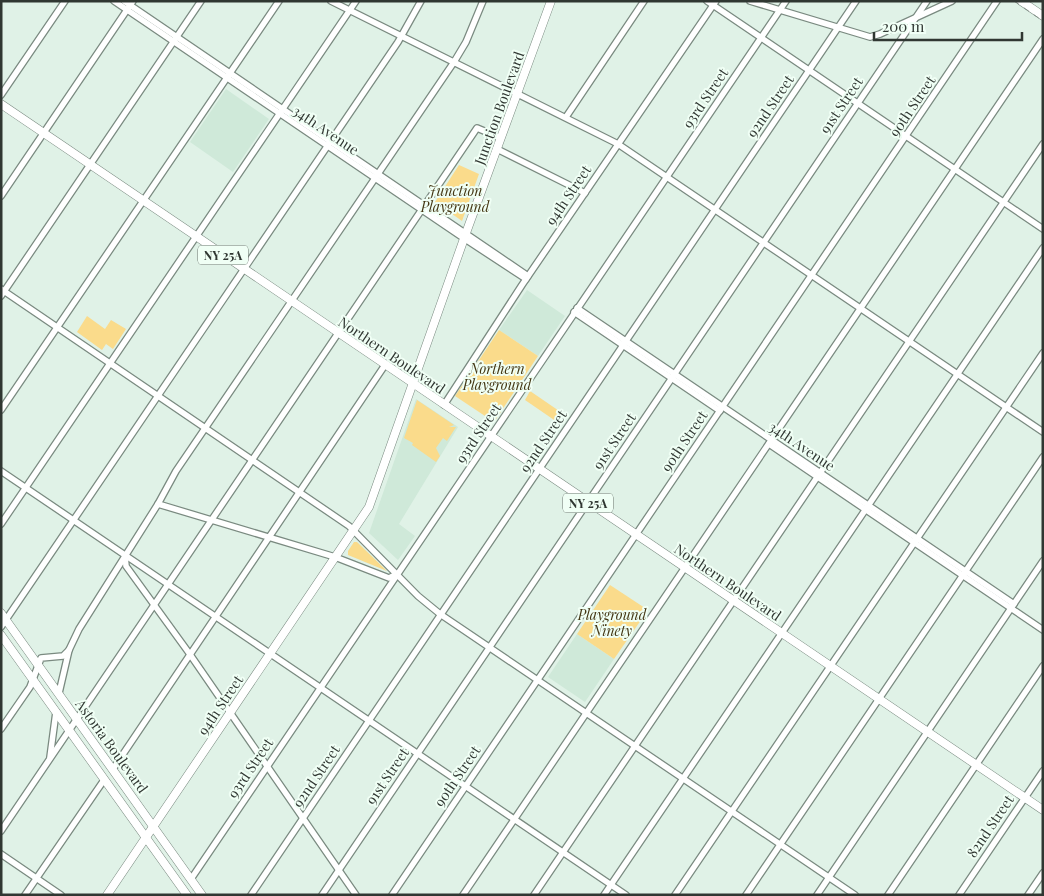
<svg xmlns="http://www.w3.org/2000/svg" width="1044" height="896" font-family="'Playfair Display',serif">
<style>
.built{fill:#cfe9d9}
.green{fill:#fadb8b}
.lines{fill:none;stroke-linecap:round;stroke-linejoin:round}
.minor-casing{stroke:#7a8a80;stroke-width:8}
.major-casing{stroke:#7a8a80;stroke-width:9}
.minor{stroke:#fff;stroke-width:5.5}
.major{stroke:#fff;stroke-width:8}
.rail{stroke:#859189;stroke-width:1;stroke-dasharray:6 6;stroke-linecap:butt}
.labels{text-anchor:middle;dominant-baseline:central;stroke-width:4;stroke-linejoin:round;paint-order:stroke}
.shield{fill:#f0fff5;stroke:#6a736c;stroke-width:1}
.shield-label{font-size:12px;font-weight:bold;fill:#303732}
.street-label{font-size:14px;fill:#303732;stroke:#f0fff5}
.park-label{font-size:14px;font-style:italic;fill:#443714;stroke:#f0fff5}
</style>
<rect width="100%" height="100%" fill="#e0f2e7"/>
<g class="built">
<polygon points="226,89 269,119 233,172 190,142"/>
<polygon points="527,290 565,316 538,356 499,330"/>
<polygon points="416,399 458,427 399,524 415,536 398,560 369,533"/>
<polygon points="577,634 614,659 585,702 548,677"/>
</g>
<g class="green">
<polygon points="459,165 479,174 462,221 435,202"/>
<polygon points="87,316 105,329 111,320 126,329 113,349 106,344 102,350 77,332"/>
<polygon points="499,330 538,356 494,422 455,396"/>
<polygon points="530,391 565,415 560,424 525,400"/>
<polygon points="417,400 454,425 449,427 456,427 447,441 443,438 436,448 440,456 436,462 412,445 413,443 404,438"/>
<polygon points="354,542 357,542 387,571 348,555 348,551"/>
<polygon points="610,585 648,610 614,659 577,634"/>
</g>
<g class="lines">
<g class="minor-casing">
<g id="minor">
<polyline points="114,1 459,235 526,279"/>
<polyline points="124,1 528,276"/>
<polyline points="331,1 618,144 1043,432"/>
<polyline points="707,1 1043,229"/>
<polyline points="750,1 870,37 880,34 952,1"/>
<polyline points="1,95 65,1"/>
<polyline points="566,117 644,1"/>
<polyline points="497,149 585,193"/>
<polyline points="1,196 133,1"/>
<polyline points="1,289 349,526 418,596 440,614 855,895"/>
<polyline points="1,296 201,1"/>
<polyline points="577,308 1014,604"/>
<polyline points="574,312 720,411"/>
<polyline points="444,405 522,285 716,1"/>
<polyline points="1,410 279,1"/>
<polyline points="769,444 1043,630"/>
<polyline points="1,471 626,895"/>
<polyline points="158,504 335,557 389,578 395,575"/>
<polyline points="1,524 356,1"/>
<polyline points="125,556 126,566 189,653 356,895"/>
<polyline points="1,627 398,42 421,1"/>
<polyline points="59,693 69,650 79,629 158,504 176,471 454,62 466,42 483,1"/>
<polyline points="1,729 30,687 41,658 63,656 69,650"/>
<polyline points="50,757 56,712"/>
<polyline points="113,769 385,365"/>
<polyline points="1,831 477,128 501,138"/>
<polyline points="1,854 61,895"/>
<polyline points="191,879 786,1"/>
<polyline points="25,895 104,780"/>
<polyline points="251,895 856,1"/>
<polyline points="322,895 927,1"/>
<polyline points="392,895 997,1"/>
<polyline points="463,895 1043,39"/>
<polyline points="534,895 1043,144"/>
<polyline points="604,895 1043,248"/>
<polyline points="675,895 1043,353"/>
<polyline points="746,895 1043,457"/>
<polyline points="817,895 1043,561"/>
<polyline points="888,895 1043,666"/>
<polyline points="959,895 1043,771"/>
<polyline points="1028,895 1043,873"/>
</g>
</g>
<g class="major-casing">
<g id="major">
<polyline points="1021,1 1043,16"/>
<polyline points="1,104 1043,810"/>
<polyline points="1,613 202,895"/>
<polyline points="1,635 187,895"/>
<polyline points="107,895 369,507 466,233 551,1"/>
</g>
</g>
<use href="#minor" class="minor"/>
<use href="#major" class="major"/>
<polyline class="rail" points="1014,1 1043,21"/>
</g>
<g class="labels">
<g class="shield">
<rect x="198" y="245.5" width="50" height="19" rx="4"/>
<rect x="563" y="493.5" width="50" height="19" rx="4"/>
</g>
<g class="shield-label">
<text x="223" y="255">NY 25A</text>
<text x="588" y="503">NY 25A</text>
</g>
<g class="street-label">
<text transform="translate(705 98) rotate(-56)">93rd Street</text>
<text transform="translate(841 105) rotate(-56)">91st Street</text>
<text transform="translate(770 106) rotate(-56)">92nd Street</text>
<text transform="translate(912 106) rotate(-56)">90th Street</text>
<text transform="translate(499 108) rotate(-70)">Junction Boulevard</text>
<text transform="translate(326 130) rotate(34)">34th Avenue</text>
<text transform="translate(568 195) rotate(-56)">94th Street</text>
<text transform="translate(392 355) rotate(34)">Northern Boulevard</text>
<text transform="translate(478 433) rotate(-56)">93rd Street</text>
<text transform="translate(543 441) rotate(-56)">92nd Street</text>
<text transform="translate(614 441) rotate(-56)">91st Street</text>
<text transform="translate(684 441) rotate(-56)">90th Street</text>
<text transform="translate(802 446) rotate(34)">34th Avenue</text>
<text transform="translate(728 582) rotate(34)">Northern Boulevard</text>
<text transform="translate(220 705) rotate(-56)">94th Street</text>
<text transform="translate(112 746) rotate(54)">Astoria Boulevard</text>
<text transform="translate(250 768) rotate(-56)">93rd Street</text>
<text transform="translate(316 776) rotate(-56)">92nd Street</text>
<text transform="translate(387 776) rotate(-56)">91st Street</text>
<text transform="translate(457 776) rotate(-56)">90th Street</text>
<text transform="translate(990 826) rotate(-56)">82nd Street</text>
</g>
<g class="park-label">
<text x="455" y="190">Junction<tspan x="455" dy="16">Playground</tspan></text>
<text x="497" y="368">Northern<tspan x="497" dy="16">Playground</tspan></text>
<text x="612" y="614">Playground<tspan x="612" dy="16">Ninety</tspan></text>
</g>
</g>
<rect width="1044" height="896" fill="none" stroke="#303732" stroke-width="5"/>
<path d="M874 32v8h148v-8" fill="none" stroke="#303732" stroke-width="2.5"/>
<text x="882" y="32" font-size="15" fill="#303732" stroke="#f0fff5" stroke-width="4" paint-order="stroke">200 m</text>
</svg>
